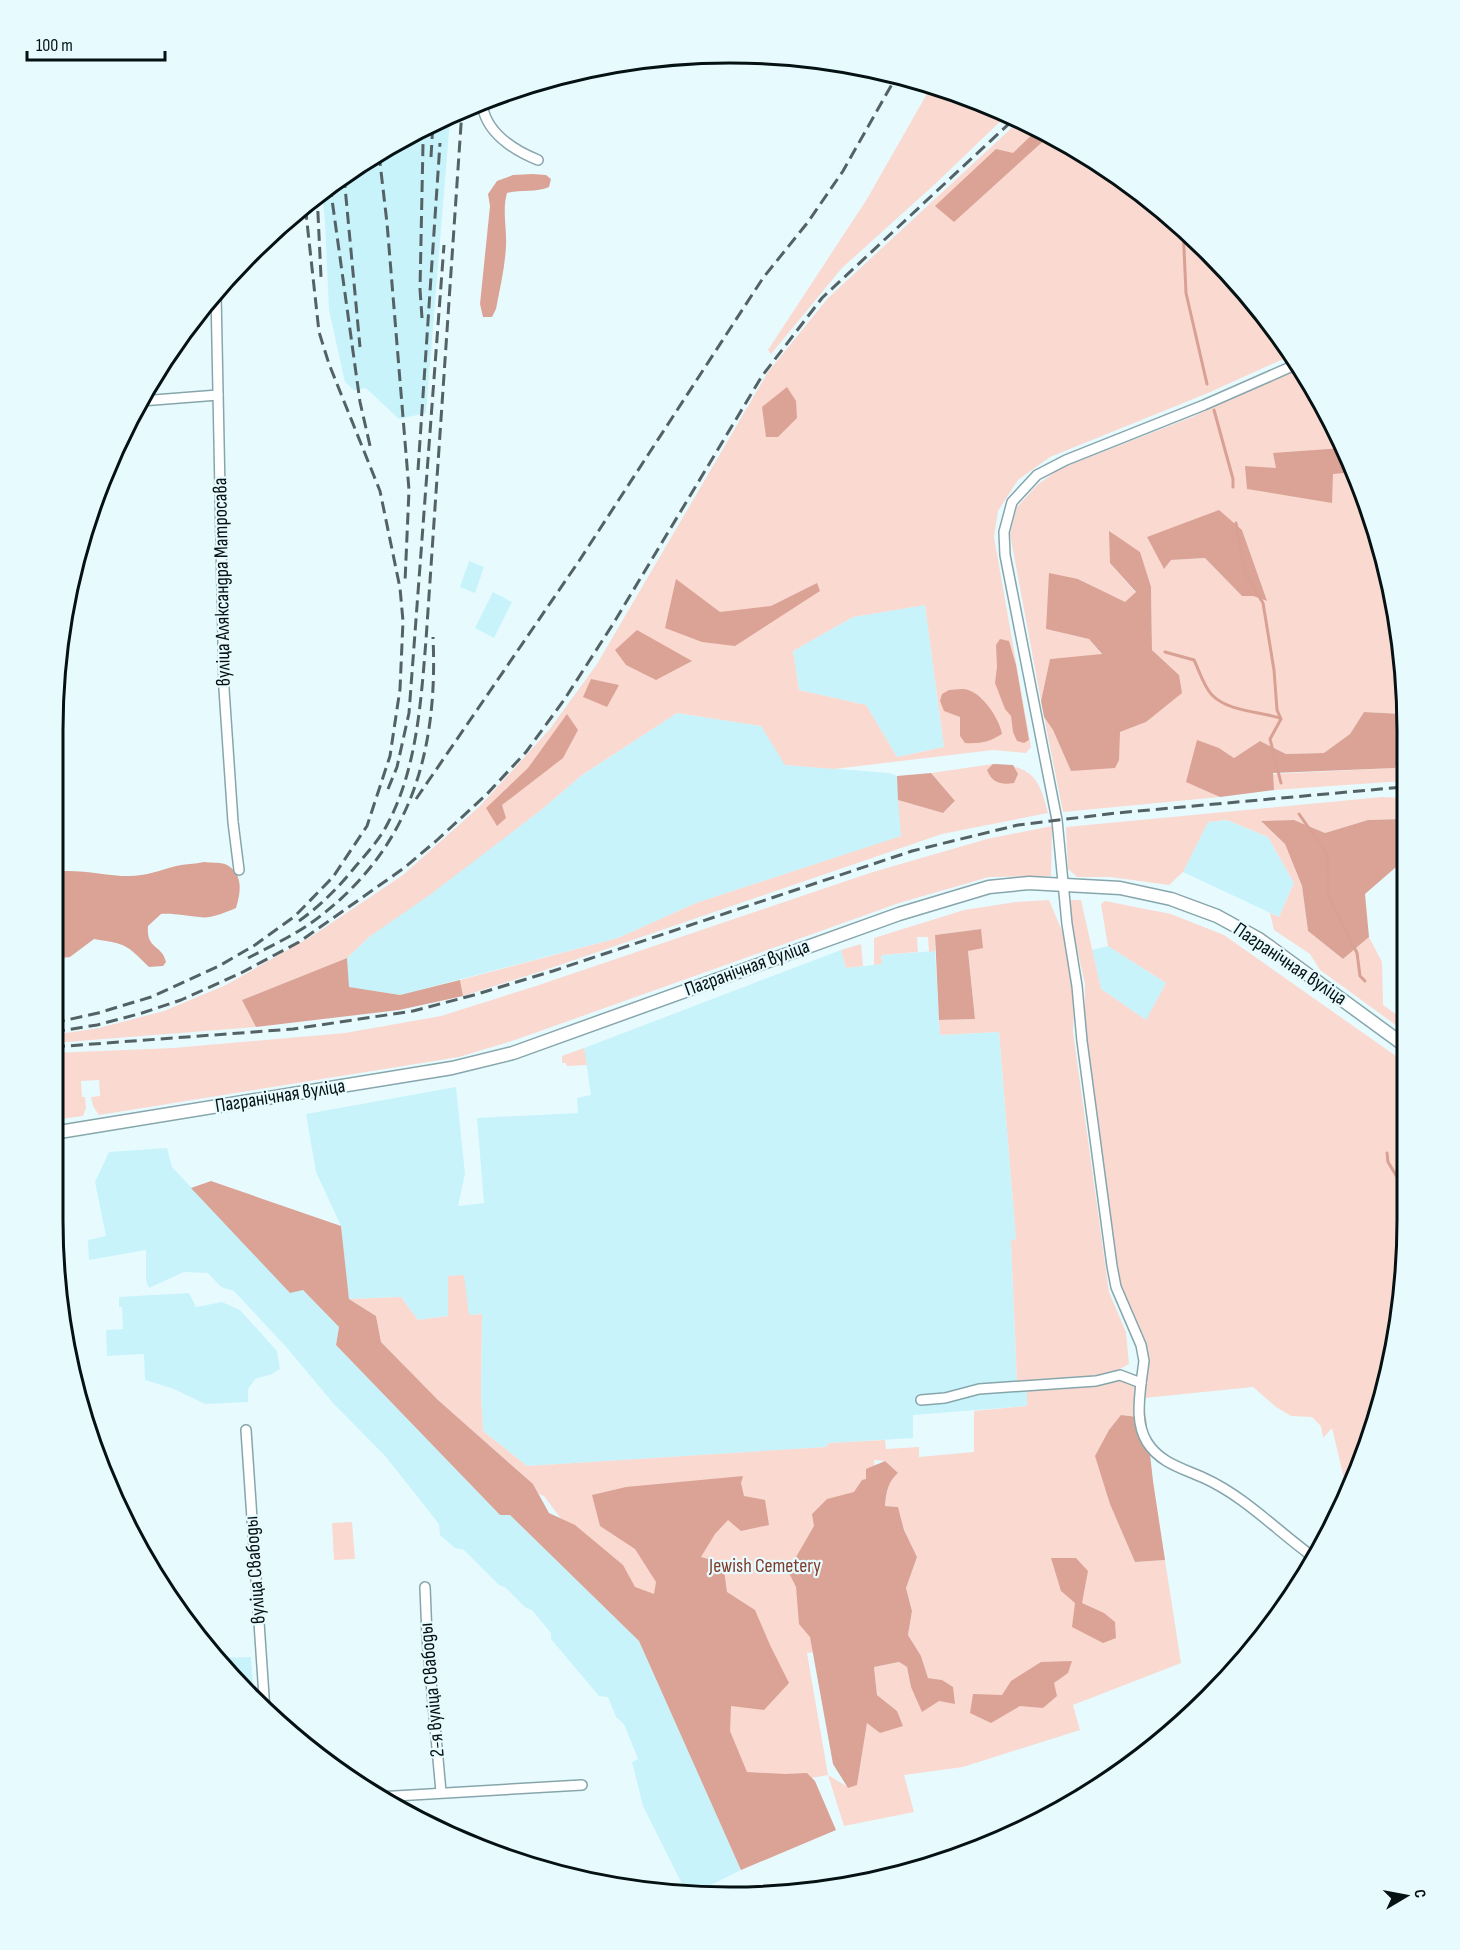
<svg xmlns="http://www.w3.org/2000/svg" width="1460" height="1950" font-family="'Sofia Sans Condensed',sans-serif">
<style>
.built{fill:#c8f3fb}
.green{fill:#fad9d1;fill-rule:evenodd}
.forest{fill:#dba395}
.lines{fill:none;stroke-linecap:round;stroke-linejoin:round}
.stream{stroke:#d8a193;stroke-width:3}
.minor-casing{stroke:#87a6ac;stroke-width:12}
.tertiary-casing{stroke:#87a6ac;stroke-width:15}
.minor{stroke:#fff;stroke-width:9}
.tertiary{stroke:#fff;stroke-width:12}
.rail{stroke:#546265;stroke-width:3;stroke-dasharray:12 6;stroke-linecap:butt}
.labels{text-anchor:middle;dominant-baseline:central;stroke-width:4.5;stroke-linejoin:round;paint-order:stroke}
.street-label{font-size:20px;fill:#061113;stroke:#e7fbff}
.park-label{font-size:20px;fill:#803c2b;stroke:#e7fbff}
.rim{fill:none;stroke:#061113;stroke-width:3}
</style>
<rect width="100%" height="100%" fill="#e7fbff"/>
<g class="built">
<polygon points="446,116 450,119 426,413 399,419 366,388 354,390 345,382 329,310 325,222 322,190 431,122"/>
<polygon points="469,561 484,567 475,593 460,587"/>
<polygon points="493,592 512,602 494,638 475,628"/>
<polygon points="925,605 944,747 897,757 866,705 799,690 793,651 853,617"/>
<polygon points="677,713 761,726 786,765 890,773 897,776 902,836 696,903 618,938 400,995 348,987 347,958 369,937 541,810 582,775"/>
<polygon points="1227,820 1268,837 1294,883 1279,917 1183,872 1208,822"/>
<polygon points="1108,946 1166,983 1147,1021 1101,989 1092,950"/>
<polygon points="841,950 846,968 882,964 881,955 935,951 940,1035 999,1032 1016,1239 1011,1240 1017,1384 1024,1386 1027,1391 1027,1406 913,1415 913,1438 829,1443 826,1447 735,1453 527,1466 483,1431 481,1394 482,1314 469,1315 448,1277 448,1316 418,1320 401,1297 349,1299 341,1226 316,1172 306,1114 456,1087 465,1174 458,1206 484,1203 477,1118 578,1113 577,1098 591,1095 584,1048"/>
<polygon points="167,1148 172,1167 290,1292 303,1290 339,1327 336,1345 500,1515 510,1515 639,1641 741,1870 699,1891 685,1890 643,1806 632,1762 638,1759 624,1724 616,1717 608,1697 599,1696 551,1639 551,1633 532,1610 526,1608 505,1587 499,1585 464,1550 455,1548 440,1535 439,1524 386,1457 333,1403 287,1348 234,1291 221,1287 208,1273 184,1272 149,1288 146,1280 146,1250 89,1260 88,1240 106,1236 95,1182 109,1152"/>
<polygon points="189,1293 196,1307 222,1302 240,1310 277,1351 280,1369 272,1374 255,1379 248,1389 248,1402 205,1404 174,1389 145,1380 144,1354 107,1356 106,1330 123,1329 122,1307 119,1307 119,1297"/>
<polygon points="251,1657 254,1701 219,1658"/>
</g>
<g class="green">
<polygon points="932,85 948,89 1007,115 935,184 842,268 771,354 768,350 867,199"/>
<path d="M1019,121l50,22 108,78 91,97 22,38 -82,37 -158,64 -32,23 -20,31 -4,26 37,210 -5,6 -33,-3 -159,19 -49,-4 -24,-39 -84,-13 -95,62 -41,35 -110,84 -62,43 -22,21 -104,42 13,27 -203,16v-8l46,-7 65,-17 62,-26 86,-49 91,-61 77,-69 69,-76 48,-66 171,-292 60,-74zM925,605l19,142 -47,10 -31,-52 -67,-15 -6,-39 60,-34z"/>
<path d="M1297,369l59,102 46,170v73l-38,-2 -14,22 -25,19 -39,1 -26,-13 -26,17 -15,-10 -32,33 33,16 -157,15 -19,-95 9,13 18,41 48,-11v-28l27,-10 33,-47 -27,-25 -1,-63 -41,-55v31l26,30 -12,10 -45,-24 -33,50 43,10 13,16 -52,4 -9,42 -31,-167 7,-27 20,-22 22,-16 133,-52zM1242,530l24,71 -13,-5h-11l-37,-38 -35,2 -6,8 -17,-31z"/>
<polygon points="1402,750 1403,781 1274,790 1272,774 1395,768"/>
<path d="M993,764c39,2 46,13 55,49l-106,21 -397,136 -82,26 -3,-16 158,-42 78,-35 205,-67 -3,-36 45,13 12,-11 -24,-29z"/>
<polygon points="1382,797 1403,798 1403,819 1368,820 1325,833 1294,820 1262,822 1285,844 1302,886 1308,931 1343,959 1369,937 1382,962 1383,1005 1404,1020 1404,1031 1320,970 1310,954 1274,930 1270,913 1279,917 1294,883 1268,837 1227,820 1208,822 1183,872 1169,885 1110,877 1077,877 1068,869 1066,827"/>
<polygon points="1052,826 1051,876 989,877 899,903 515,1040 459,1057 99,1115 93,1106 91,1097 100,1096 99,1080 81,1081 82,1097 85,1097 86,1108 83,1116 53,1120 53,1053 173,1048 345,1033 441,1016 536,986 873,872 987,839"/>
<path d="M1049,900l13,31 13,57 -2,44 36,260 17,40 3,32c-33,20 -75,16 -112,18l-6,-142 5,-1 -17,-207 -59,3 -1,-15 36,-1 -7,-69 13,-21 -46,6v16l-6,1 -1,-15h-11l1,15 -37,3 1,9 -8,1v-27l90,-28 52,-8z"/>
<path d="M1070,900h11l20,89 45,31 20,-37 -58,-37 -7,-42 4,-3 66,13 53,21 179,126 2,3 1,201 -34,172 -25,54 -15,-63 -9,10 -2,-12 -9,-9 -21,-1 -15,-9 -23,-20 -109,11 2,20 -25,-3 14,147 30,-2 16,103 -108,42 7,25 -117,37 -59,8 10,37 -70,14 -16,-51 -45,8 -37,-3 -97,-167 -82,-86 -23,-31 -5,-2 -6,-10 -95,-84 -57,-58 -5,-26 -27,-17 52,-2 17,23 30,-4v-40l16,-1 5,40 13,-1 -1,80 2,37 44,35 299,-19 3,-4 56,-3 1,9 33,-2v10l55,-5v-41l53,-5v-15l69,-6 46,-12 -5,-38 -19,-46 -33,-253v-52l-14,-62zM874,1460l11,1 6,17 -5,18 -1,10 13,1 6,23 13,27 -11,31 6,23 -4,24 13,21 7,22 14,2 13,23 -16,-2 -28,-14 -4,-20 -8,-5 -25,5 3,28 20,16 -17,22 -13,-11 -10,63 -9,2 -20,-12 -21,-122 85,-12z"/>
<polygon points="861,944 863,966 846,968 841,950"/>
<polygon points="584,1048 587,1065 567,1066 566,1063 562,1063 562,1056"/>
<polygon points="352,1522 355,1559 334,1560 332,1523"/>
</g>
<g class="forest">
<polygon points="1038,129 1050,135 954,222 935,206 996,149 1013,153"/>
<path d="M533,174l13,1 5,4 -2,8c-13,6 -28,2 -42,6 -5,17 0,36 -1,53 -1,21 -6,42 -10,63l-4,8h-9l-3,-13 10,-98 -2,-12 9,-13 16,-6z"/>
<polygon points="787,387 796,401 797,418 778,437 766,437 762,407"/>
<polygon points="1343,448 1356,472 1333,474 1332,503 1247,489 1245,466 1276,468 1273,453"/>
<polygon points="1219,510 1242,530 1267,601 1253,596 1242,596 1205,558 1171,560 1164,569 1147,537"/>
<polygon points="1109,531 1140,552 1151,587 1152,650 1179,675 1182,693 1146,722 1120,732 1119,760 1115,768 1071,771 1053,730 1044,717 1041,701 1050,659 1102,654 1089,639 1046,629 1049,573 1078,579 1125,602 1136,592 1110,563"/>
<polygon points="676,579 720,612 771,606 817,583 820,591 735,646 702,642 665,628"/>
<polygon points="637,630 692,661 656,680 626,665 615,650"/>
<polygon points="1000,639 1009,641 1016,665 1029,740 1024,743 1017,741 1013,732 1011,716 1005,709 995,683 997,667 996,645"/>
<polygon points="591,679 619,685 607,707 583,697"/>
<path d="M949,690c5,0 14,-2 19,0 15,4 32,30 34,44 -13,8 -22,10 -37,9l-5,-7v-19l-16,-6 -4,-10 2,-7z"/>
<polygon points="1364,712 1402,714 1402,750 1395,768 1273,773 1274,790 1220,797 1186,782 1197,740 1219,748 1234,758 1260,741 1286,754 1324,753 1350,734"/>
<polygon points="567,714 578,730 563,758 502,805 506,818 497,826 486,808 528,768"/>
<path d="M993,764l20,1 5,9 -4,9c-13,2 -22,0 -27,-13z"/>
<polygon points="931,773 955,801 943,813 898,800 897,776"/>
<polygon points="1403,819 1403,861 1365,894 1369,937 1343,959 1308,931 1302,886 1285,844 1261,821 1294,820 1325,833 1368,820"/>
<path d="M204,862c6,1 15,0 21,2 19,9 16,28 11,44 -12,5 -25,11 -37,9 -14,-1 -25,-4 -38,-3l-13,12c-2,24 14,18 18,36l-3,4 -14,1c-23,-23 -23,-23 -55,-28l-24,18 -17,2v-87c25,-4 51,4 76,4 17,0 32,-6 47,-10 9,-2 19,-2 28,-4z"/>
<polygon points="981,929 983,948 968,951 975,1019 939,1020 935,935"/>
<polygon points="347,958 349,987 400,995 460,980 463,996 399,1010 256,1027 242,1000"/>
<polygon points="211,1181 341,1226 349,1299 376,1316 381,1342 438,1400 533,1484 549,1513 575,1525 623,1565 635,1587 654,1594 656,1582 635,1549 600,1526 592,1495 626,1487 743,1476 741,1483 744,1496 765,1500 769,1525 741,1531 728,1520 715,1534 701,1557 723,1563 727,1592 755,1610 770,1645 789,1683 764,1710 731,1706 730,1731 747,1772 785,1774 807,1773 815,1781 836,1830 741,1870 639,1641 510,1515 500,1515 336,1345 339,1327 303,1290 290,1293 191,1188"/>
<polygon points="1121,1415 1146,1418 1153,1481 1165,1560 1135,1562 1110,1504 1095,1456 1109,1430"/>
<path d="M885,1461l13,12c-10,8 -12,20 -13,33l13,1 6,23 13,27 -11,31 6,23 -4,24 13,21 7,22 14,2 11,7 2,17 -16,-3 -17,11 -11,-25 -4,-20 -8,-5 -25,5 3,28 20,16 6,15 -23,7 -13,-10 -10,62 -9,3 -15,-24 -23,-127 -11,-13 -3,-37 -8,-16 26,-45 -2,-12 15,-15 27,-7 8,-12 4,-1v-10z"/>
<polygon points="1051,1558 1076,1558 1088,1571 1082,1603 1104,1613 1115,1622 1116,1638 1103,1643 1072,1627 1075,1603 1061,1591"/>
<polygon points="1072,1661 1068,1673 1054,1683 1057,1696 1043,1708 1020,1706 991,1723 970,1713 973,1694 1002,1695 1011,1681 1041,1662"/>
</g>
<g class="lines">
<g class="stream">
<polyline points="1183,227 1186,293 1207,384"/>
<polyline points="1214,410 1233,479 1233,487"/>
<polyline points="1236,523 1245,573 1263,603 1274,670 1277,710 1281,719 1270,739 1281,783"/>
<path d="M1165,652l29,8c5,10 10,27 18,35 17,17 46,16 68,23"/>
<polyline points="1299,814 1327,854 1328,895 1357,953 1360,976 1365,981"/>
<polyline points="1387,1153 1388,1162 1405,1190"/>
</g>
<g class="minor-casing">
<g id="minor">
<path d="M482,103c3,29 31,47 56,57"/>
<polyline points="216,293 224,689 233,822 239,870"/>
<polyline points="141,401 218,395"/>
<path d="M1141,1383c-2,20 -5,41 6,59 13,21 35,26 57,36 42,19 75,55 112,81"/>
<polyline points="921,1400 945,1398 979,1389 1096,1381 1120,1375 1141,1383 1144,1361 1141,1345 1116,1287 1112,1266 1082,1041 1077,986 1067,924 1057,820 1005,555 1004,532 1012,502 1037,475 1066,460 1204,405 1295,365"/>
<polyline points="246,1430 265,1711"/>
<polyline points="425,1587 427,1637 441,1792"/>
<polyline points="378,1797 582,1785"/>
</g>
</g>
<g class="tertiary-casing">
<polyline id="tertiary" points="53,1133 452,1068 513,1053 899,914 989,887 1029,883 1120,888 1171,899 1217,916 1259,939 1404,1045"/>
</g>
<use href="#minor" class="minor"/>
<use href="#tertiary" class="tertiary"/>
<g class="rail">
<polyline points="379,154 387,223 409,490 405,582"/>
<polyline points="431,157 433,122"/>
<polyline points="344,176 360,347"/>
<polyline points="330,185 360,402 371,450"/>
<polyline points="317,193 321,277"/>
<polyline points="422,318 420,289 423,144"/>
<polyline points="418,470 440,143"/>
<polyline points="388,789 397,767 409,713 444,245"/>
<polyline points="416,799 579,561 763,278 808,222 843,171 896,77"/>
<path d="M299,921c21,-15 40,-34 56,-54 12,-14 25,-28 33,-44 29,-55 33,-122 38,-183l36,-530"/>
<path d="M248,958c25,-13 53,-26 75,-44 90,-71 115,-167 110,-277"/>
<polyline points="53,1023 98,1013 151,997 219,966 255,945 295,916 333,877 367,826 390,756 400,689 403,621 400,588 380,491 329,364 319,332 305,204"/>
<polyline points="53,1032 97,1025 142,1013 181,1000 241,973 299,942 404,868 436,841 487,794 526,752 564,700 613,624 762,376 822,298 1014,119"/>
<polyline points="53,1047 293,1029 413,1011 474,995 553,971 912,851 1018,825 1116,813 1403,787"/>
</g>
</g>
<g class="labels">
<g class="street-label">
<text transform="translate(222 582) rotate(-91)">вуліца Аляксандра Матросава</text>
<text transform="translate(1290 964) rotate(34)">Пагранічная вуліца</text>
<text transform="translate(747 968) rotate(-20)">Пагранічная вуліца</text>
<text transform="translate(280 1096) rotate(-9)">Пагранічная вуліца</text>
<text transform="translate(255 1570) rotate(-94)">вуліца Свабоды</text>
<text transform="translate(432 1690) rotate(-95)">2-я вуліца Свабоды</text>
</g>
<g class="park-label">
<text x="765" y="1566">Jewish Cemetery</text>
</g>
</g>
<path d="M0 0H1460V1950H0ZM730 63H730A667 667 0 0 1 1397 730V1220A667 667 0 0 1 730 1887H730A667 667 0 0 1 63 1220V730A667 667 0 0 1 730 63Z" fill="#e7fbff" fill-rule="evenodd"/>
<path class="rim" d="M730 63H730A667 667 0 0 1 1397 730V1220A667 667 0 0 1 730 1887H730A667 667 0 0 1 63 1220V730A667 667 0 0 1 730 63Z"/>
<g transform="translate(1406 1896) rotate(80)" stroke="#e7fbff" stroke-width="4.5" paint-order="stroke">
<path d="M0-4.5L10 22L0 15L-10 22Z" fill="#061113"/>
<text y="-9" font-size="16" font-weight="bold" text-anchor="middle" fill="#061113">С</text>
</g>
<path d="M27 51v9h138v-9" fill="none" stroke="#061113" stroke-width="3"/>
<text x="36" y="51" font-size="18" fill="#061113" stroke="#e7fbff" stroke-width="4.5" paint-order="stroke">100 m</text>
</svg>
